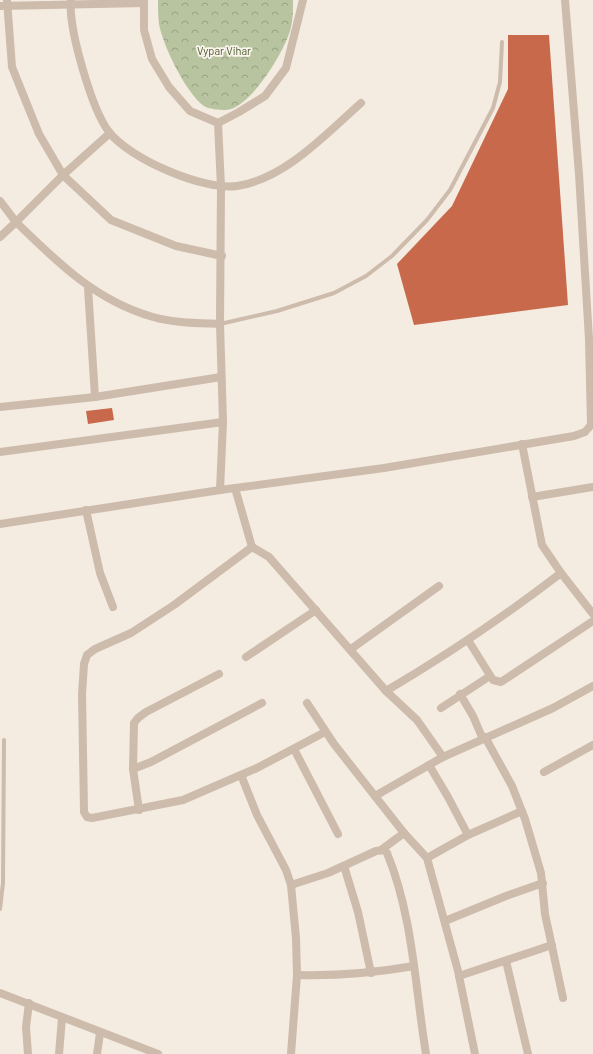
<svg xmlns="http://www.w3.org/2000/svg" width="593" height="1054" font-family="Barlow,sans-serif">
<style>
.park{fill:url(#park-crowns)}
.building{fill:#c8694b}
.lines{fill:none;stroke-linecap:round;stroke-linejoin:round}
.lane{stroke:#cdbbac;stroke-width:4}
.street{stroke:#cdbbac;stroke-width:8}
.labels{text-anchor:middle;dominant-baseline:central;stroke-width:3.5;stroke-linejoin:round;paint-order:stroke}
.park-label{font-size:11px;fill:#4a5a2e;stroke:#fbf5ee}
</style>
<defs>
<pattern id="park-crowns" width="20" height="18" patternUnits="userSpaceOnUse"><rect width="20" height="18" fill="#b8c4a0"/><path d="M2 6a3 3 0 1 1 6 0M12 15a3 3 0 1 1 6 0" fill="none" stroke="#97a083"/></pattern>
</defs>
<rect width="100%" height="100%" fill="#f4ebe1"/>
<path class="park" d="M158,0h135c0,9 0,19 -2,27 -4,21 -42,84 -66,83 -5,0 -17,-1 -21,-4 -18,-13 -41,-60 -45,-82 -1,-8 -1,-16 -1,-24z"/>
<g class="building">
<polygon points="508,35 549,35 568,305 414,325 397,264 452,206 508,89"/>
<polygon points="112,408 114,420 88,424 86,411"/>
</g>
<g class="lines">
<g class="lane">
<polyline points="220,324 277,311 334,293 366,276 392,256 427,220 450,190 493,108 500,82 502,42"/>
<polyline points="0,909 3,883 4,740"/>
</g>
<g class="street">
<polyline points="7,0 12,67 39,134 63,175 111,220 176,246 222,256"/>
<path d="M71,0c-3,28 21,110 38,132 21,27 95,59 128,54 48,-7 90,-53 124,-83"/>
<polyline points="0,6 144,3"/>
<polyline points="218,123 239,112 265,96 286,68 303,0"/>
<polyline points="0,201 16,222 63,175 110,133"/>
<path d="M0,237l16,-15c41,40 80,79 137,95 21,6 45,6 67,7"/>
<polyline points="88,288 95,397"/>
<polyline points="0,407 95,397 221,377"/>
<polyline points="522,444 542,545 561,573 593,614"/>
<polyline points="0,452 223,422"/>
<polyline points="235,488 252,547 174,605 131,633 95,649 87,655 84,664 82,694 84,812 87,817 92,818 183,800 257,768 325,732"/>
<polyline points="220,490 384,468 574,436 585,432 591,425 589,339 579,174 565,0"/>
<polyline points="532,497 593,487"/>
<polyline points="86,510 100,573 113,607"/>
<polyline points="0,524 220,490 223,422 220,324 221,187 218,123 190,111 169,87 152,59 144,30 144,0"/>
<polyline points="252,547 269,557 386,691 417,720 443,757"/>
<polyline points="468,640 493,680 501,682 593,621"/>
<polyline points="351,649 439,586"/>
<polyline points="246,657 316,610"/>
<path d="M386,691c61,-36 119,-75 175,-118"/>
<polyline points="460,694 473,716 482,737 485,737 512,786 525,819 541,873 545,914 563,998"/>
<polyline points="307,703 334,744 404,833 427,858 458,971 475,1054"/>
<polyline points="441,708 490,676"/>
<polyline points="294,749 338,834"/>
<polyline points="429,765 448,797 468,835"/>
<polyline points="133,769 151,762 262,703"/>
<polyline points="544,772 593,745"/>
<polyline points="241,775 257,815 286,870 291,885 296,938 297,975 291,1054"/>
<polyline points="375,796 443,757 553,708 593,686"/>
<polyline points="139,810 133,769 134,723 138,718 146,712 219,674"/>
<polyline points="381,850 404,833"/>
<polyline points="427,858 468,835 522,811"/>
<polyline points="344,866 358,912 371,973"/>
<path d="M291,885l37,-12 48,-22 8,-1 3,3c26,63 28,134 39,201"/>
<polyline points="445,921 506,896 543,883"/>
<polyline points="506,961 528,1054"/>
<path d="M297,975c41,1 77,-2 117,-9"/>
<polyline points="459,976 552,945"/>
<polyline points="0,993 158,1054"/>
<polyline points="28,1054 26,1027 29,1003"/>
<polyline points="59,1054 62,1018"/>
<polyline points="97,1054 100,1033"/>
</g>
</g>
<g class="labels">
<g class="park-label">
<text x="224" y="50">Vypar Vihar</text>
</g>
</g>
</svg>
